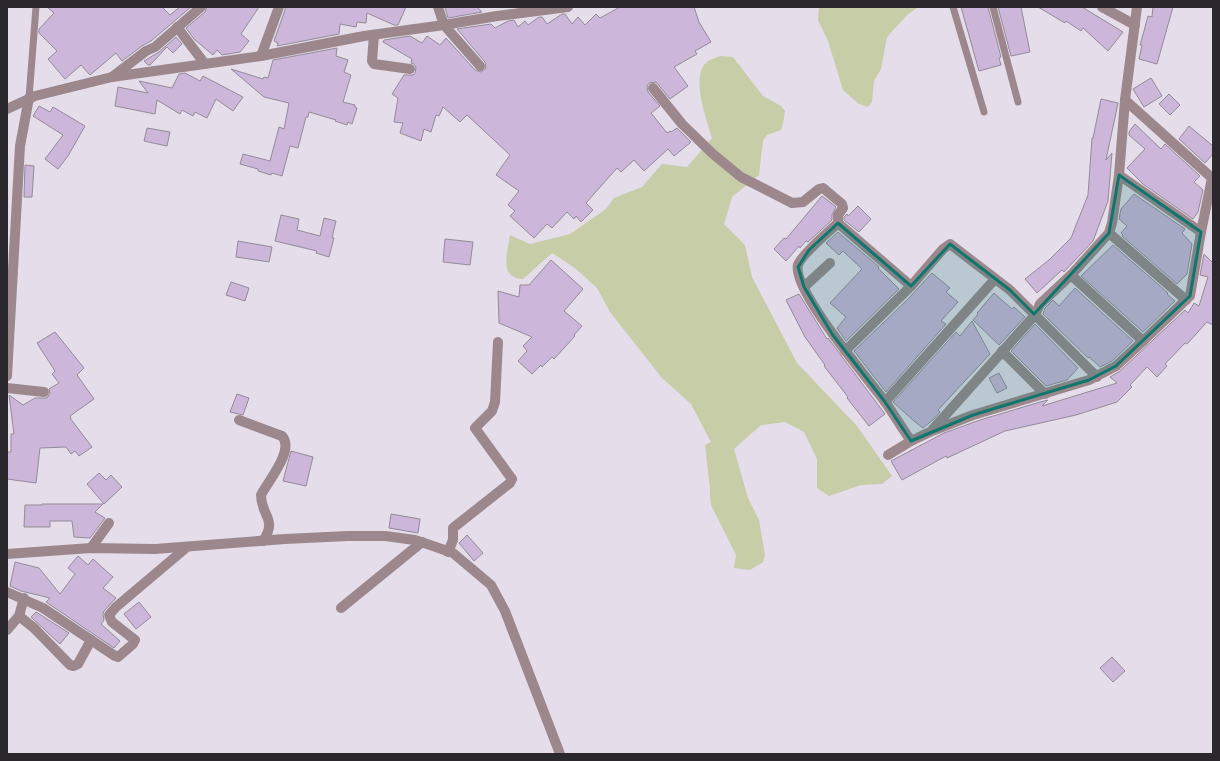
<svg xmlns="http://www.w3.org/2000/svg" width="1220" height="761" font-family="Raleway,sans-serif">
<style>
.green{fill:#c6cda7}
.building{fill:#ccb6d9;stroke:#938b98}
.lines{fill:none;stroke-linecap:round;stroke-linejoin:round}
.lane{stroke:#9c888c;stroke-width:7}
.street{stroke:#9c888c;stroke-width:10}
.marked{fill:#0f766e;fill-opacity:0.2;stroke:#0f766e;stroke-width:3;stroke-linejoin:round}
</style>
<rect width="100%" height="100%" fill="#e5ddea"/>
<g class="green">
<polygon points="819,7 918,7 907,15 887,37 881,69 874,81 872,102 868,107 859,104 843,90 828,41 818,20"/>
<path d="M720,56l13,1 30,39 18,10 4,5 -2,13 -2,6 -14,5 -4,6 -4,34 -27,22 -8,27 21,21 7,32 45,86 60,63 35,50 -10,8 -21,1 -32,11 -12,-8v-29l-13,-27 -19,-10 -24,3 -27,24 14,49 11,22 6,35 -2,7 -13,8 -16,-2 2,-13 -25,-50 -1,-9v-7l-5,-44 6,-3 -20,-38 -29,-26 -52,-66 -13,-24 -22,-20 -23,-15 -29,26c-25,-1 -15,-27 -13,-44l20,9 40,-10 36,-25 8,-11 28,-11 20,-23 25,3 25,-29c-5,-18 -23,-63 -4,-77 3,-2 8,-3 12,-5z"/>
</g>
<g class="building">
<polygon points="47,7 162,7 170,15 180,7 191,7 151,41 142,46 122,61 116,53 90,75 81,65 65,79 48,59 57,51 39,33 39,29 54,13"/>
<polygon points="207,7 259,7 241,34 249,41 240,52 222,55 217,50 213,55 194,39 186,28 205,12"/>
<polygon points="286,7 406,7 398,25 394,25 367,13 366,23 357,22 356,27 340,24 339,34 277,46 278,43 274,41"/>
<polygon points="445,7 477,7 482,12 448,18"/>
<polygon points="620,7 694,7 699,22 711,42 695,51 697,54 674,67 688,86 670,99 656,82 649,83 647,86 648,92 660,106 651,113 667,133 670,131 671,132 677,128 691,142 674,156 668,149 644,171 634,160 621,172 617,168 586,203 593,210 581,222 576,216 574,219 567,212 552,228 547,224 534,238 510,216 515,211 508,205 519,191 496,175 510,155 467,115 460,122 443,107 439,116 436,115 431,132 424,129 421,141 400,133 403,123 394,122 398,98 392,94 404,75 413,75 415,73 416,67 414,64 411,63 412,59 383,42 384,40 410,36 422,43 427,36 440,45 446,38 475,70 481,72 486,68 485,62 457,29 491,24 495,28 508,21 514,20 518,27 525,21 528,25 539,17 542,17 547,24 562,14 565,14 572,24 578,17 585,25 596,14 600,18"/>
<polygon points="961,7 988,7 1001,57 999,58 1001,65 979,71"/>
<polygon points="998,7 1021,7 1030,52 1011,56"/>
<polygon points="1038,7 1082,7 1123,32 1108,51 1083,28 1081,31 1066,21 1065,23"/>
<polygon points="1153,7 1173,7 1157,64 1139,59 1142,45 1140,45 1144,31 1148,16 1152,17"/>
<polygon points="176,37 182,44 173,53 167,47 150,65 148,65 144,61 159,52"/>
<polygon points="337,48 336,56 348,60 344,72 351,75 343,102 355,105 355,107 357,108 352,124 348,122 347,125 335,121 336,120 309,112 308,117 306,117 298,148 290,146 282,176 272,173 271,175 258,171 258,169 240,164 243,154 270,161 279,127 284,129 289,103 264,97 231,69 263,79 264,77 268,78 273,60"/>
<polygon points="185,73 200,81 203,76 243,97 233,111 216,99 207,118 195,112 193,116 182,110 180,114 157,100 155,114 115,106 118,87 148,93 139,81 172,88 179,74"/>
<polygon points="1151,78 1162,96 1144,107 1133,89"/>
<polygon points="1169,94 1180,105 1170,115 1159,104"/>
<polygon points="1101,99 1118,103 1106,160 1112,153 1108,201 1093,241 1064,272 1062,270 1037,293 1025,279 1049,260 1071,238 1088,195 1092,138 1093,138"/>
<polygon points="39,106 50,112 53,107 85,126 68,156 58,169 45,159 63,135 33,116"/>
<polygon points="1135,124 1161,149 1165,144 1200,176 1194,182 1203,190 1198,212 1193,219 1143,184 1127,168 1145,149 1129,135 1129,132"/>
<polygon points="1189,126 1213,146 1213,154 1205,163 1179,139"/>
<polygon points="147,128 170,132 167,146 144,141"/>
<polygon points="25,165 34,166 32,197 24,197"/>
<polygon points="1134,194 1185,229 1182,233 1192,244 1187,274 1177,284 1122,236 1123,235 1121,233 1127,226 1119,219 1121,209"/>
<polygon points="822,196 836,207 832,215 832,220 808,242 806,241 800,248 799,246 786,261 774,249 784,238 786,239"/>
<polygon points="858,206 871,219 859,232 844,220 844,217 847,214 848,216"/>
<polygon points="281,215 299,219 297,230 320,236 324,218 336,221 332,238 334,238 329,257 316,253 317,251 275,241"/>
<polygon points="838,232 879,267 878,268 899,289 846,341 837,328 846,317 830,303 862,269 843,251 839,255 826,243"/>
<polygon points="445,239 473,242 470,265 443,262"/>
<polygon points="238,241 272,247 269,262 236,257"/>
<polygon points="1113,245 1168,293 1167,294 1175,301 1143,332 1081,276"/>
<polygon points="1204,254 1213,263 1213,325 1207,322 1187,344 1185,343 1165,364 1167,366 1157,377 1147,367 1130,385 1132,387 1117,402 1076,415 1005,431 947,458 946,456 902,480 891,461 944,433 980,420 1040,402 1048,400 1042,406 1117,383 1110,377 1120,371 1185,310 1188,313 1194,303 1199,306 1208,277 1200,275"/>
<polygon points="551,260 583,289 564,311 582,326 574,335 575,336 554,359 552,357 542,367 541,365 532,374 518,361 527,351 523,346 532,337 499,323 498,291 519,297 520,285 529,285"/>
<polygon points="932,273 950,288 946,292 958,302 941,321 946,324 886,392 854,351 908,299"/>
<polygon points="231,282 249,288 245,301 226,295"/>
<polygon points="1075,288 1133,341 1112,361 1100,367 1089,357 1088,358 1043,314 1045,308 1053,300 1059,306"/>
<polygon points="994,293 1012,309 1014,307 1025,317 999,345 973,320 978,314 977,313"/>
<polygon points="799,294 827,339 828,338 885,414 869,426 847,398 848,397 824,366 825,365 805,337 786,300"/>
<polygon points="972,321 990,354 938,410 940,412 934,419 923,428 914,421 893,402 956,332 960,336"/>
<polygon points="1035,324 1078,368 1067,380 1046,386 1011,351"/>
<polygon points="55,332 84,368 77,375 94,399 70,416 71,418 70,418 92,447 79,456 75,451 71,454 66,447 40,448 36,483 7,479 7,452 11,452 11,434 14,434 9,395 23,405 35,398 47,398 50,393 49,389 59,383 52,374 55,371 37,343"/>
<polygon points="999,373 1007,388 997,393 989,378"/>
<polygon points="237,394 249,398 243,415 230,412"/>
<polygon points="291,451 313,457 306,486 283,481"/>
<polygon points="99,473 106,480 111,475 122,487 104,504 87,484"/>
<polygon points="42,504 103,504 95,512 105,518 90,538 74,537 72,521 50,521 50,527 24,527 25,505 42,505"/>
<polygon points="391,514 420,519 418,533 389,528"/>
<polygon points="467,535 483,553 474,561 459,543"/>
<polygon points="78,556 88,565 93,559 113,577 103,588 116,598 104,611 103,614 104,620 101,624 120,641 114,648 46,602 50,598 21,591 10,586 15,562 39,568 60,594 75,574 68,568"/>
<polygon points="139,602 151,617 136,629 124,614"/>
<polygon points="36,612 69,633 60,644 31,617"/>
<polygon points="1112,657 1125,671 1113,682 1100,668"/>
</g>
<g class="lines">
<g class="lane">
<polyline points="953,7 984,112"/>
<polyline points="993,7 1018,102"/>
<polyline points="29,98 36,7"/>
</g>
<g class="street">
<polyline points="438,7 444,25 480,66"/>
<polyline points="1102,7 1135,25"/>
<polyline points="177,27 205,64"/>
<polyline points="374,35 372,61 374,64 410,69"/>
<polyline points="261,56 279,7"/>
<polyline points="112,77 146,51 155,47 201,7"/>
<polyline points="653,88 682,124 713,154 741,177 792,203 803,202 819,189 823,188 842,204 843,208 838,215 838,223"/>
<polyline points="7,109 35,96 112,77 261,56 364,36 444,25 497,16 568,7"/>
<polyline points="1119,175 1201,232"/>
<polyline points="1109,233 1186,300"/>
<polyline points="1071,275 1143,341"/>
<polyline points="804,287 830,263"/>
<polyline points="845,351 911,286"/>
<polyline points="1002,351 1045,394"/>
<polyline points="7,376 20,146 29,98"/>
<polyline points="7,388 44,392"/>
<polyline points="885,402 995,279"/>
<path d="M239,420l43,16c13,14 -14,45 -21,59 0,21 17,24 2,46"/>
<polyline points="933,429 1035,315 1040,304 1071,275 1109,233 1112,223 1119,175 1125,100"/>
<path d="M911,441c-9,-13 -17,-26 -25,-38 -16,-22 -95,-114 -88,-138 3,-10 31,-34 40,-42l73,63 32,-37 7,-5 60,46 87,87"/>
<polyline points="888,455 911,441 932,431 973,415 1089,380 1116,366 1143,341 1190,296 1201,232 1212,178 1125,100 1137,7"/>
<polyline points="91,548 109,523"/>
<polyline points="448,552 453,540 453,528 510,483 512,479 475,428 492,411 495,402 498,342"/>
<polyline points="7,554 91,548 155,549 285,539 348,536 385,536 415,540 433,546 453,553 491,585 505,611 560,754"/>
<polyline points="7,592 43,608 91,640 78,664 73,666 70,665 34,628 19,616"/>
<polyline points="341,608 422,542"/>
<polyline points="7,630 19,616 24,598"/>
<polyline points="91,640 115,656 118,657 133,644 135,640 112,622 109,615 116,607 187,547"/>
</g>
</g>
<path class="marked" d="M1119,175l82,57 -11,64 -74,70 -27,14 -116,35 -62,26 -26,-39 -53,-68 -28,-47 -6,-20 11,-17 29,-27 73,63 39,-42 60,46 24,24 75,-81z"/>
<rect width="1220" height="761" fill="none" stroke="#2b282d" stroke-width="16"/>
</svg>
